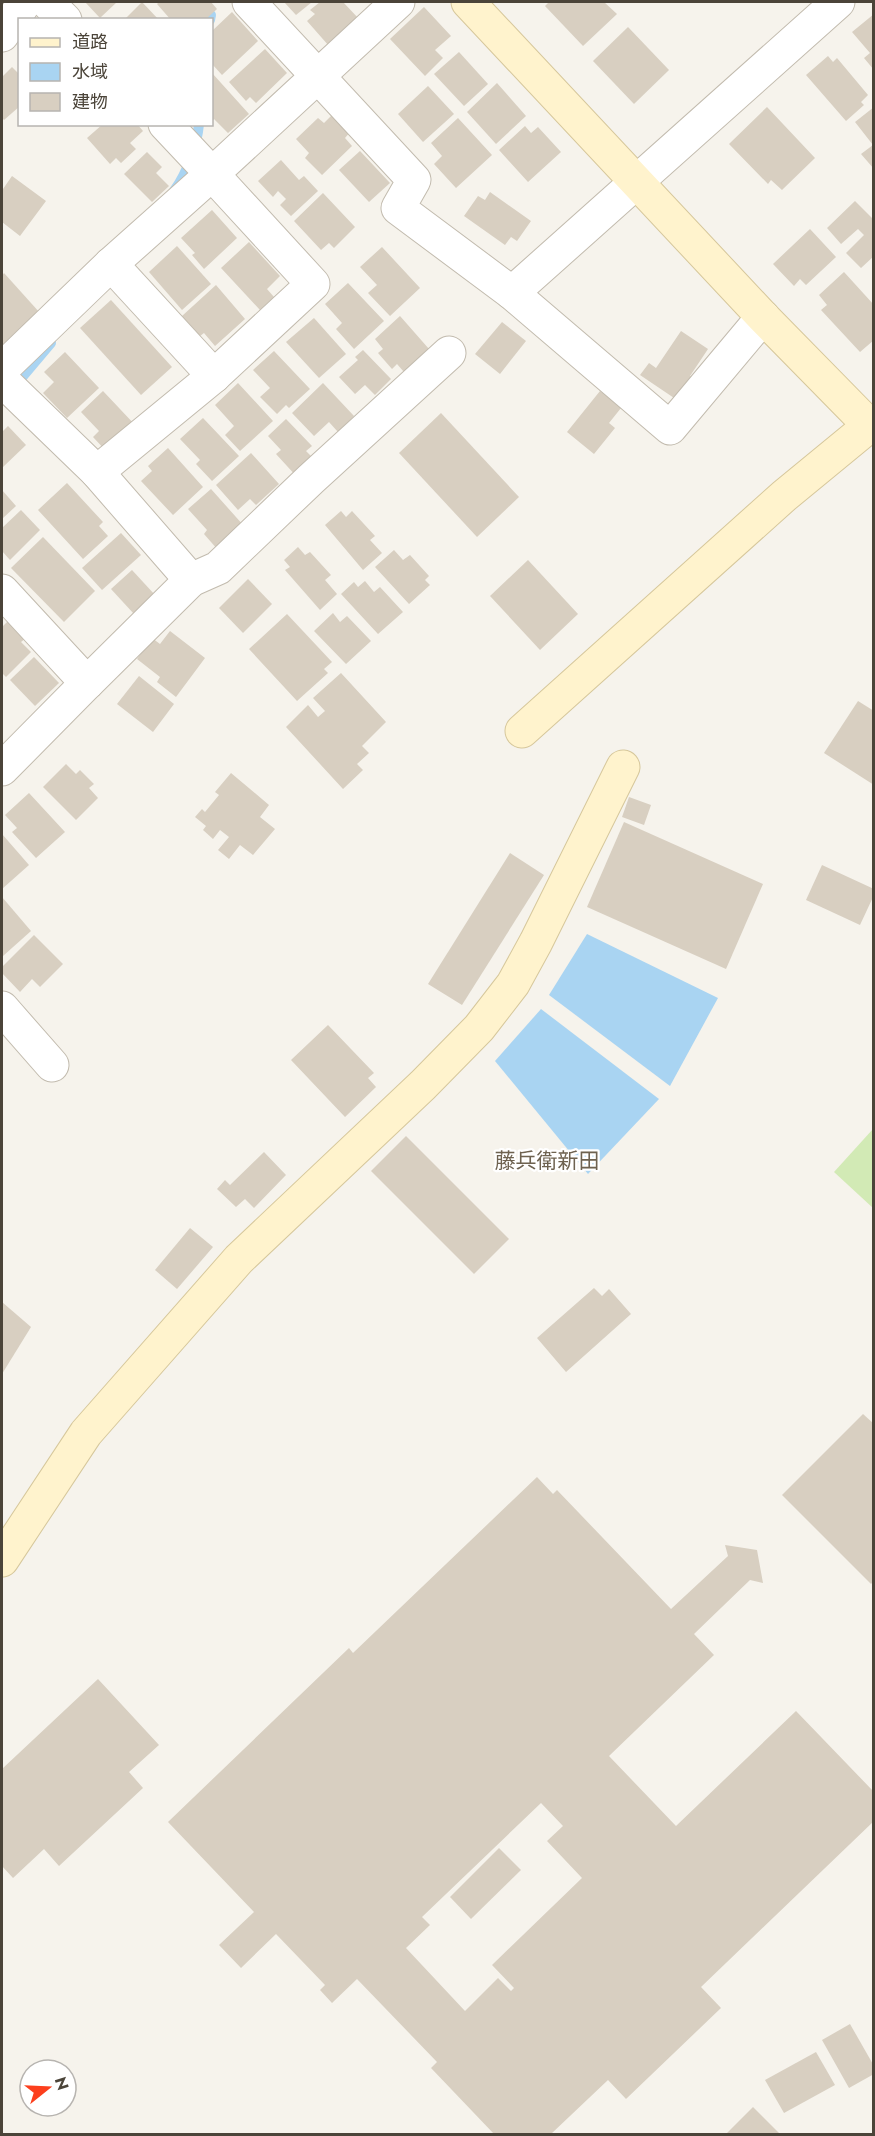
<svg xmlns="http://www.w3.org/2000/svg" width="875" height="2136" font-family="Jost,'Noto Sans JP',sans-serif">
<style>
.green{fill:#d2eab5}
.water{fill:#a9d4f2}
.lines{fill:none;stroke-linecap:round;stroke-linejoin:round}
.stream{stroke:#a9d4f2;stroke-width:10}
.building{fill:#d8cfc1;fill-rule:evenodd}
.street-casing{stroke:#c2bbae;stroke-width:35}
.secondary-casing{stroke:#d6c79b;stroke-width:35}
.street{stroke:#fff;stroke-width:33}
.secondary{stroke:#fff3cd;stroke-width:33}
.labels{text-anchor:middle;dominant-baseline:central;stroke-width:4.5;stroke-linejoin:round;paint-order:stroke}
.quarter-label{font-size:21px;fill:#6e6250;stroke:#fff}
</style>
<rect width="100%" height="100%" fill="#f6f3ec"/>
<polygon class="green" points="873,1129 873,1208 834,1172"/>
<g class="water">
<polygon points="587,934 718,998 670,1086 549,995"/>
<polygon points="541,1009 659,1099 588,1174 495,1061"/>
</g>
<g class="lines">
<g class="stream">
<polyline points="210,20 211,15"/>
<path d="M174,191c13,-18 23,-45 25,-67"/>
<polyline points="13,388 51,343"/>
</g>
</g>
<g class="building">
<polygon points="85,2 117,2 100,18"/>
<polygon points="142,2 159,20 124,20"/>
<polygon points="159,2 211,2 217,9 205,20 171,20 157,4"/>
<polygon points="284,2 312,2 296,15"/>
<polygon points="320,2 343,2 359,19 329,46 307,21 315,14 310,10"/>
<polygon points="549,2 604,2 617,14 583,46 545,6"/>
<polygon points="424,7 451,36 435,50 443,58 425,76 390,39"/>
<polygon points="232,12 258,41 222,75 212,64 212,31"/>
<polygon points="874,14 874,70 864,58 870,53 852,32"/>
<polygon points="628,27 669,70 634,104 593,61"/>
<polygon points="265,49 287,73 256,103 250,97 246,101 229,82"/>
<polygon points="459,52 488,84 464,106 434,74"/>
<polygon points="828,56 833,62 837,58 868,95 861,102 864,105 846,121 806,75"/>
<polygon points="12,67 20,75 20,106 4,120 2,118 2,77"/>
<polygon points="212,73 249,114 228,133 214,119 212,122"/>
<polygon points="497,83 526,116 496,144 467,112"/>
<polygon points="428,86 454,114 423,142 398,114"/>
<polygon points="767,107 815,158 782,190 771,180 768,184 729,144"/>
<polygon points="874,107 874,169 861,154 873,145 855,122"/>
<polygon points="333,114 350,132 345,138 352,146 322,175 305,158 309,153 296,139 318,118 324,123"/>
<polygon points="458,118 492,155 456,188 434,164 442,156 431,143"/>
<polygon points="103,124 137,124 143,131 130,143 136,149 121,163 116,158 110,164 87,138"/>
<polygon points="525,126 531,133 538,127 561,152 528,182 499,150"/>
<polygon points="360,151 390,183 369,202 339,170"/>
<polygon points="147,152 162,167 156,173 169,186 152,202 124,174"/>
<polygon points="281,160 299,180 304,176 318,191 291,216 280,205 286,199 278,191 273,197 258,181"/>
<polygon points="12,176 46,201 20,236 2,222 2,188 3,189"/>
<polygon points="490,192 531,221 517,241 511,237 505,245 464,216 478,196 485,200"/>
<polygon points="323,193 355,227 334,248 329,243 321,250 294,221"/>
<polygon points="855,201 874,220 874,256 861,268 846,253 864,235 858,229 841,244 827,228"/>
<polygon points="212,210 237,238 204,269 192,255 195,253 181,238"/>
<polygon points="810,229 836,257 806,285 800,279 794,286 773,264"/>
<polygon points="249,242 280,276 267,289 274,297 260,310 221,268"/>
<polygon points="177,246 211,284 182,310 149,272"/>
<polygon points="382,247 420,288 390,316 368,293 377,285 360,267"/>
<polygon points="844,272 874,305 874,340 860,352 821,310 827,305 819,295"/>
<polygon points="4,273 40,313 2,348 2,276"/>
<polygon points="348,283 384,321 354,349 336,329 342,323 325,304"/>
<polygon points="216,285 245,319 215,346 204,333 200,336 182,316"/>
<polygon points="111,300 172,367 141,395 80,328"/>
<polygon points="400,316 429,349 404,372 397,364 392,369 378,353 383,349 375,339"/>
<polygon points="314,318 346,354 319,378 286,342"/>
<polygon points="502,322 526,341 500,374 475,354"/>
<polygon points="681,331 708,349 690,376 696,380 680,402 640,375 649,363 656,368"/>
<polygon points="363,350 391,379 375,395 365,385 355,394 339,377 358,360 355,357"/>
<polygon points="274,351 310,389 289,408 286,405 277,414 260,397 270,388 253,370"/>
<polygon points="65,352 99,388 67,418 43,393 54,382 44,372"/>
<polygon points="238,383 273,421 240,451 225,435 234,426 215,405"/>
<polygon points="323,383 354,416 338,432 329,422 314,436 292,413"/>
<polygon points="103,391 136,426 107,452 93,437 99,431 81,412"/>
<polygon points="600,391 607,396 611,392 625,403 609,423 615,428 594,454 567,432"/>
<polygon points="441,413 519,497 477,537 399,453"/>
<polygon points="203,418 239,456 212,481 196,464 200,460 180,439"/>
<polygon points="286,419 312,446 306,451 316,461 298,478 276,454 281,450 268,436"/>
<polygon points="8,426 26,445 2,468 2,432"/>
<polygon points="168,448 203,487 173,515 141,481 152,471 148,466"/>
<polygon points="251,453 279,484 256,505 250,499 238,510 216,485"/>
<polygon points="67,483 103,522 99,526 108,536 83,559 38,510"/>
<polygon points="211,489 244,526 218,550 204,534 207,530 188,509"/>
<polygon points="2,490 16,506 2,519"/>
<polygon points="21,510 40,530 10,560 2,551 2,528"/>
<polygon points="341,511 346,517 352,511 375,536 370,540 382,553 363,570 325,525"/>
<polygon points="121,533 141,555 102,590 82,568"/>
<polygon points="43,537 95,591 64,622 11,568"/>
<polygon points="298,547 305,555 310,552 331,575 325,580 337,594 320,610 285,570 290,567 284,560"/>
<polygon points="394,550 403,560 410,555 429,576 425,580 430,585 409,604 375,567"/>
<polygon points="528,560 578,614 540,650 490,596"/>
<polygon points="132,570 155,595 134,614 111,589"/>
<polygon points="248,579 272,604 243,633 219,608"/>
<polygon points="365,581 374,592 380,587 403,612 378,634 341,594 354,582 358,587"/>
<polygon points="333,613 340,622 347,616 371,641 346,664 314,631"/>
<polygon points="287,614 332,662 324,669 328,673 297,701 249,649"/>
<polygon points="8,621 26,638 21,642 31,652 6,677 2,673 2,627"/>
<polygon points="170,631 205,658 176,697 157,682 160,677 137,659 152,638 160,644"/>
<polygon points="34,657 59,683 35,706 10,680"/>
<polygon points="341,673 386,722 362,746 369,753 357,764 363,770 343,789 286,727 308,705 318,717 325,711 313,698"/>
<polygon points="139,676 174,704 153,732 117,704"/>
<polygon points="858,701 874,711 874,785 824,753"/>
<polygon points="66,764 76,774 80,770 94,784 89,788 98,798 76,820 43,787"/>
<polygon points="231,773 269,805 260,817 275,829 253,855 240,845 229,859 218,850 229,837 220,830 213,839 203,830 206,826 195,817 202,809 205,812 219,795 215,792"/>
<polygon points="29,793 65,832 36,858 12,832 17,828 5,815"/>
<polygon points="629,797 651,805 644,825 622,817"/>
<polygon points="624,822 763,884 726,969 587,907"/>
<polygon points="2,834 29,865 2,889"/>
<polygon points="510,853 544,875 462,1005 428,984"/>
<polygon points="822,865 874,889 874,895 860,925 806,900"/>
<polygon points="2,897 31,931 3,956 2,954"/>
<polygon points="34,935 63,964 40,987 32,979 20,992 2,973 2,967"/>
<polygon points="328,1025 374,1073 368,1078 376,1087 345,1117 291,1060"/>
<polygon points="406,1136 509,1239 474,1274 371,1171"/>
<polygon points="264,1152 286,1175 254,1208 245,1199 236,1207 217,1189 225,1180 230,1185"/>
<polygon points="190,1228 213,1247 177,1289 155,1270"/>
<polygon points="594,1288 602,1296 609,1289 631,1314 566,1372 537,1338"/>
<polygon points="2,1302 31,1327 2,1374"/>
<polygon points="863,1414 874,1424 874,1581 871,1584 782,1495"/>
<path d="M537,1477l16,17 4,-4 114,119 57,-53 -3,-11 32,5 6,33 -13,-3 -56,54 20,21 -105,101 67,70 120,-115 78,81v29l-173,166 20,21 -95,91 -18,-19 -57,54h-57l-63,-66 6,-6 -80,-83 -25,24 -12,-13 5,-5 -49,-51 -35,34 -22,-23 35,-33 -86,-90 181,-174 4,5zM541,1803l22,23 -16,15 35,37 -90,87 22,23 -3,3 -13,-13 -33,33 -59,-63 24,-23 -8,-8z"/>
<polygon points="98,1679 159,1745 129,1772 143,1788 59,1866 44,1849 13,1878 2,1866 2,1769"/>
<polygon points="499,1848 521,1870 471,1919 450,1897"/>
<polygon points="850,2024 874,2066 874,2074 849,2088 822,2040"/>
<polygon points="816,2052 835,2085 784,2113 765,2080"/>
<polygon points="753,2107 780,2134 726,2134"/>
</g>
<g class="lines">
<g class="street-casing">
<g id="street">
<polyline points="47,2 65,20"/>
<polyline points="249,2 414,180 398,208 512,293 670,428 763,317"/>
<polyline points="2,35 25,2"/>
<polyline points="111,264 214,376"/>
<polyline points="512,293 838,2"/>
<polyline points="2,369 111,264 212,174 165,124"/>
<polyline points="2,380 97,472 191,580"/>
<polyline points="97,472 214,376 313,284 212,174 398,2"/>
<polyline points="2,591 87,683 191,580 218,568 311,479 449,353"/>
<polyline points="2,769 87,683"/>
<polyline points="2,1008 52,1065"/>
</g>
</g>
<g class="secondary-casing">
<g id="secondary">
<polyline points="468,2 763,317 869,425"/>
<polyline points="522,731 784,496 874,422"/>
<polyline points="2,1560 86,1433 239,1259 423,1085 479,1028 513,984 536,942 623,767"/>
</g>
</g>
<use href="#street" class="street"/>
<use href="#secondary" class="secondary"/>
</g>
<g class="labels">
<g class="quarter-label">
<text x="547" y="1161">藤兵衛新田</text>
</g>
</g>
<rect width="875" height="2136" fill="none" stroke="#4b4439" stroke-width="6"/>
<rect x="18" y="18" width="195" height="108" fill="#ffffff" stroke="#b7b4b0" stroke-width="1.5"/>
<rect x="30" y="38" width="30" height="9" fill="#fff3cd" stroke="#b7b4b0" stroke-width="1.5"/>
<text x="72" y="48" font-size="18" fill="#4b4439">道路</text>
<rect x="30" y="63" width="30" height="18" fill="#a9d4f2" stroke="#b7b4b0" stroke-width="1.5"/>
<text x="72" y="78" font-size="18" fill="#4b4439">水域</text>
<rect x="30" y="93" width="30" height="18" fill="#d8cfc1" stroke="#b7b4b0" stroke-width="1.5"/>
<text x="72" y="108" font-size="18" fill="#4b4439">建物</text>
<g transform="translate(48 2088) rotate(72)"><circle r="28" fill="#ffffff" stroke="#b7b4b0" stroke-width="1.5"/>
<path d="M0-4.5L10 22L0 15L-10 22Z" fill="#fc3f1d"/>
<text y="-9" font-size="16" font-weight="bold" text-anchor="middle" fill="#4b4439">N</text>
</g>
</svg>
